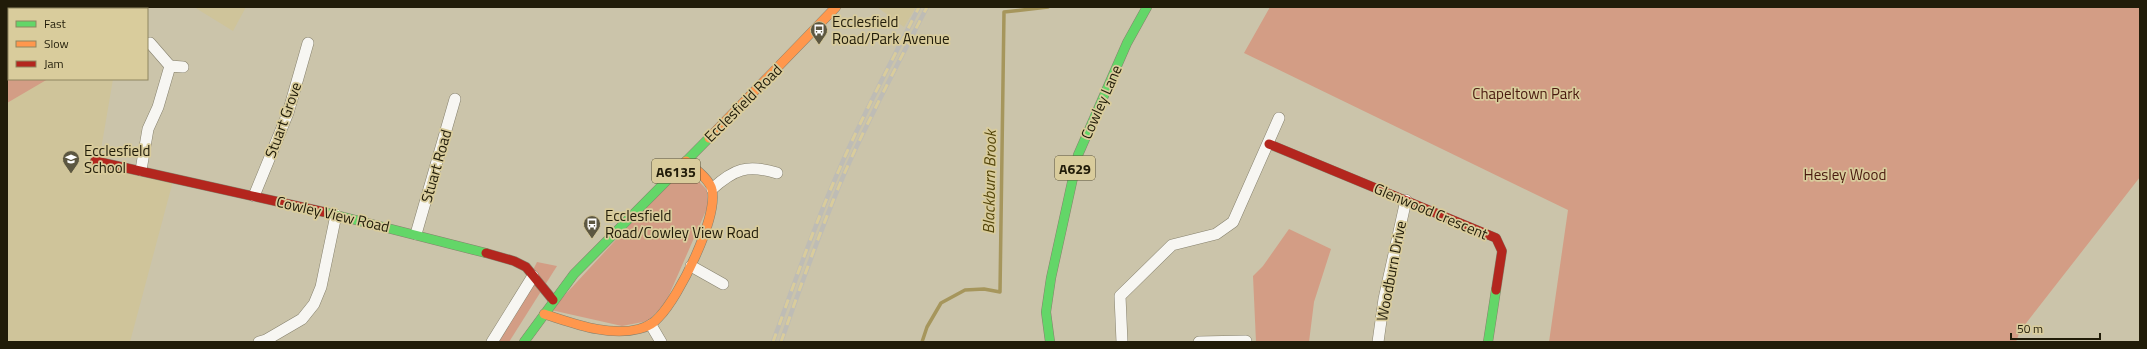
<svg xmlns="http://www.w3.org/2000/svg" width="2147" height="349" font-family="'Titillium Web',sans-serif">
<style>
.built{fill:#cfc49a}
.green{fill:#d39d85}
.lines{fill:none;stroke-linecap:round;stroke-linejoin:round}
.stream{stroke:#a6965c;stroke-width:3.5}
.street-casing{stroke:#86816d;stroke-width:12}
.fast-casing{stroke:#86816d;stroke-width:10}
.slow-casing{stroke:#86816d;stroke-width:10}
.jam-casing{stroke:#86816d;stroke-width:10}
.street{stroke:#f7f6f2;stroke-width:11}
.fast{stroke:#63d668;stroke-width:9}
.slow{stroke:#ff974d;stroke-width:9}
.jam{stroke:#b3261e;stroke-width:9}
.rail-casing{stroke:#bebcb5;stroke-width:4.5}
.rail{stroke:#d9cc9c;stroke-width:3;stroke-dasharray:9;stroke-linecap:butt}
.labels{text-anchor:middle;dominant-baseline:central;stroke-width:3.5;stroke-linejoin:round;paint-order:stroke}
.shield{fill:#d9cc9c;stroke:#585135;stroke-width:1}
.shield-label{font-size:14px;font-weight:bold;fill:#211c09}
.poi-label{font-size:15px;fill:#211c09;stroke:#d9cc9c;text-anchor:start}
.park-label{font-size:15px;fill:#491a0e;stroke:#d9cc9c}
.street-label{font-size:15px;fill:#211c09;stroke:#d9cc9c}
.water-label{font-size:16px;font-style:italic;fill:#54460b;stroke:#d9cc9c}
</style>
<rect width="100%" height="100%" fill="#cbc4aa"/>
<g class="built">
<polygon points="7,7 126,7 125,9 9,9 9,79 113,79 98,167 173,181 130,342 7,342"/>
<polygon points="194,7 246,7 233,31"/>
<polygon points="877,7 916,7 904,27"/>
</g>
<g class="green">
<polygon points="1270,7 2140,7 2140,177 2020,331 2016,342 1549,342 1568,210 1244,53"/>
<polygon points="9,19 9,79 48,79 7,103 7,21"/>
<polygon points="684,166 707,190 708,206 666,302 648,321 622,326 551,310"/>
<polygon points="1289,229 1331,249 1314,302 1309,342 1256,342 1253,276 1263,266"/>
<polygon points="537,262 557,266 509,342 497,342"/>
</g>
<g class="lines">
<polyline class="stream" points="922,342 927,327 941,303 965,290 984,289 1000,292 1004,12 1048,7"/>
<g class="street-casing">
<g id="street">
<polyline points="150,43 170,66"/>
<polyline points="141,170 148,129 158,107 170,66 183,67"/>
<path d="M712,189c22,-20 35,-25 65,-16"/>
<polyline points="254,196 288,113 308,43"/>
<polyline points="416,234 455,99"/>
<polyline points="691,266 723,284"/>
<polyline points="651,325 661,342"/>
<polyline points="259,342 266,340 302,319 314,304 321,287 336,215"/>
<polyline points="492,342 533,276"/>
<polyline points="1122,342 1120,296 1172,245 1216,234 1233,222 1279,118"/>
<polyline points="1199,342 1246,341"/>
<polyline points="1378,342 1384,299 1406,200"/>
</g>
</g>
<g class="fast-casing">
<g id="fast">
<polyline points="324,212 486,253"/>
<polyline points="524,342 574,274 709,138"/>
<polyline points="1050,342 1046,312 1051,278 1078,155 1127,43 1147,7"/>
<polyline points="1488,342 1496,290"/>
</g>
</g>
<g class="slow-casing">
<g id="slow">
<polyline points="709,138 836,7"/>
<path d="M544,314c29,9 64,23 95,15 8,-2 15,-6 20,-12 20,-20 59,-99 53,-127 -2,-11 -18,-22 -26,-29"/>
</g>
</g>
<g class="jam-casing">
<g id="jam">
<polyline points="1269,144 1496,238 1502,251 1496,290"/>
<polyline points="95,161 324,212"/>
<polyline points="486,253 514,261 526,267 553,300"/>
</g>
</g>
<use href="#street" class="street"/>
<use href="#fast" class="fast"/>
<use href="#slow" class="slow"/>
<use href="#jam" class="jam"/>
<g class="rail-casing">
<g id="rail">
<path d="M773,342c21,-58 41,-116 66,-172 24,-56 53,-109 80,-163"/>
<path d="M781,342c20,-57 40,-114 64,-170 25,-56 54,-110 82,-165"/>
</g>
</g>
<use href="#rail" class="rail"/>
</g>
<defs>
<g id="bus-pin" transform="scale(0.9)"><path d="M0 17L-7.5 6A9.5 9.5 0 1 1 7.5 6Z" fill="#5c5741" stroke="#d9cc9c"/><path d="M-5-6H5V4H4V6H2V4H-2V6H-4V4H-5ZM-3.5-4V0h7V-4ZM-3.5 1.2v1.5H-2V1.2ZM2 1.2v1.5H3.5V1.2Z" fill="#fff"/></g>
<g id="school-pin" transform="scale(0.9)"><path d="M0 17L-7.5 6A9.5 9.5 0 1 1 7.5 6Z" fill="#5c5741" stroke="#d9cc9c"/><path d="M0-5L7-2L0 1L-7-2ZM-4 1L0 2.5L4 1V4Q0 6-4 4Z" fill="#fff"/></g>
</defs>
<g fill-rule="evenodd">
<use href="#bus-pin" x="819" y="30"/>
<use href="#school-pin" x="71" y="159"/>
<use href="#bus-pin" x="592" y="224"/>
</g>
<g class="labels">
<g class="shield">
<rect x="1055" y="156" width="40" height="24" rx="3"/>
<rect x="652" y="159" width="48" height="24" rx="3"/>
</g>
<g class="shield-label">
<text x="1075" y="168">A629</text>
<text x="676" y="171">A6135</text>
</g>
<g class="poi-label">
<text x="832" y="21">Ecclesfield<tspan x="832" dy="17">Road/Park Avenue</tspan></text>
<text x="84" y="150">Ecclesfield<tspan x="84" dy="17">School</tspan></text>
<text x="605" y="215">Ecclesfield<tspan x="605" dy="17">Road/Cowley View Road</tspan></text>
</g>
<g class="park-label">
<text x="1526" y="93">Chapeltown Park</text>
<text x="1845" y="174">Hesley Wood</text>
</g>
<g class="street-label">
<text transform="translate(1101 102) rotate(-66)">Cowley Lane</text>
<text transform="translate(743 103) rotate(-45)">Ecclesfield Road</text>
<text transform="translate(283 120) rotate(-70)">Stuart Grove</text>
<text transform="translate(436 166) rotate(-74)">Stuart Road</text>
<text transform="translate(1431 211) rotate(23)">Glenwood Crescent</text>
<text transform="translate(333 214) rotate(13)">Cowley View Road</text>
<text transform="translate(1391 271) rotate(-79)">Woodburn Drive</text>
</g>
<g class="water-label">
<text transform="translate(989 182) rotate(-89)">Blackburn Brook</text>
</g>
</g>
<rect width="2147" height="349" fill="none" stroke="#211c09" stroke-width="16"/>
<rect x="8" y="8" width="140" height="72" fill="#d9cc9c" stroke="#8f8661"/>
<rect x="16" y="21" width="20" height="6" fill="#63d668" stroke="#8f8661"/>
<text x="44" y="28" font-size="12" fill="#211c09">Fast</text>
<rect x="16" y="41" width="20" height="6" fill="#ff974d" stroke="#8f8661"/>
<text x="44" y="48" font-size="12" fill="#211c09">Slow</text>
<rect x="16" y="61" width="20" height="6" fill="#b3261e" stroke="#8f8661"/>
<text x="44" y="68" font-size="12" fill="#211c09">Jam</text>
<path d="M2011 333v6h89v-6" fill="none" stroke="#211c09" stroke-width="2"/>
<text x="2017" y="333" font-size="12" fill="#211c09" stroke="#d9cc9c" stroke-width="3" paint-order="stroke">50 m</text>
</svg>
